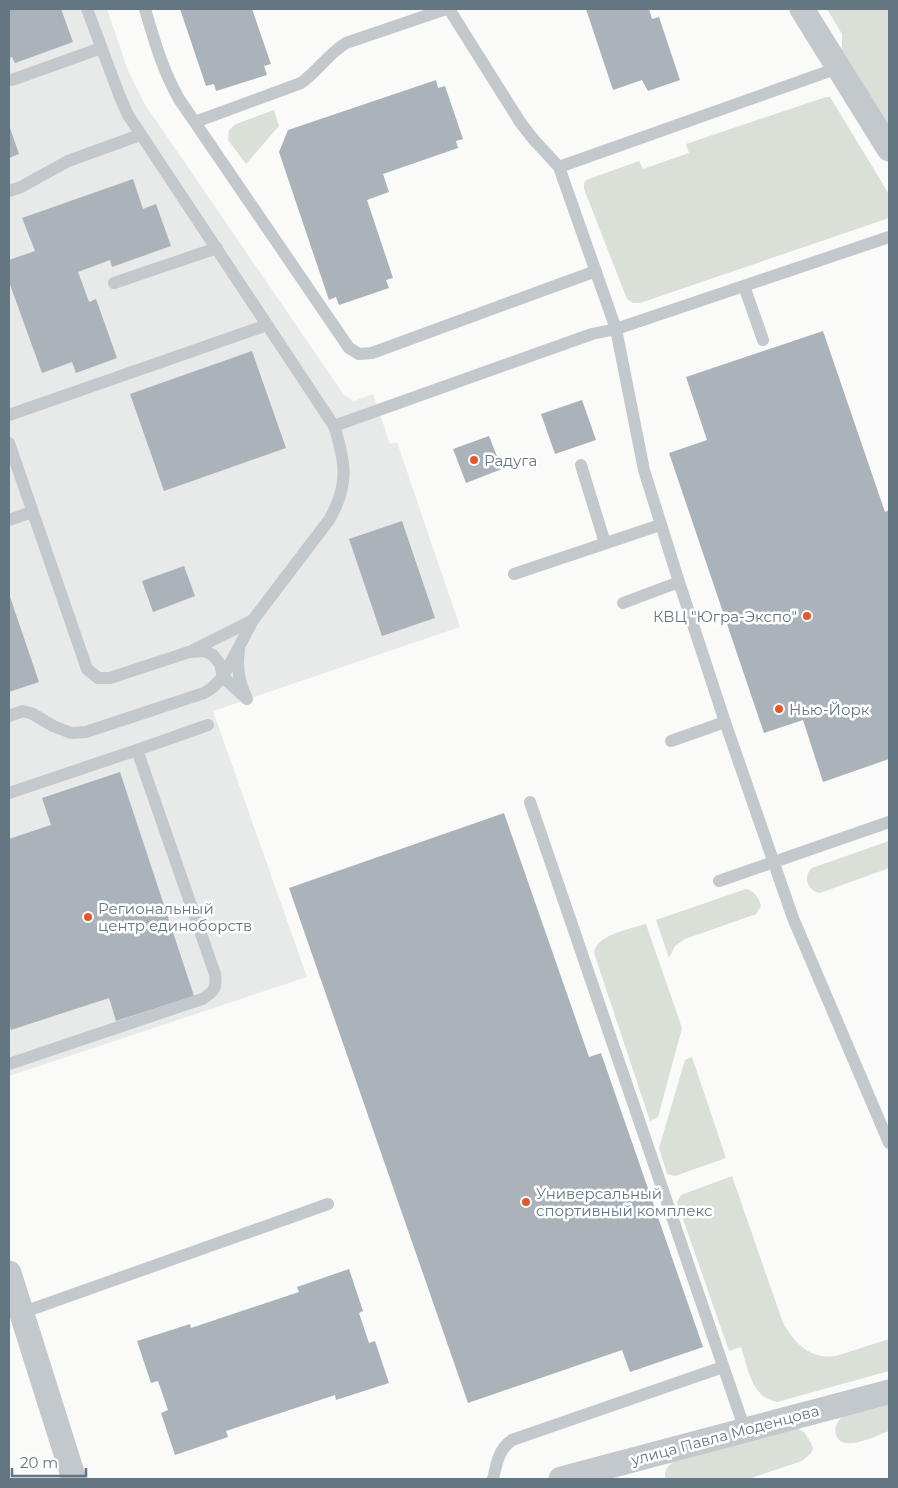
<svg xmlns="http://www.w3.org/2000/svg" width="898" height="1488" font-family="Montserrat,sans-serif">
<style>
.built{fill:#e8e9e9}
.green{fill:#dadfd7}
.building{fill:#aab3b9}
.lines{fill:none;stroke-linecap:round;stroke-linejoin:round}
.lane{stroke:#c3c8cc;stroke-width:12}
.street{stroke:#c3c8cc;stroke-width:25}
.poi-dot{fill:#e4572e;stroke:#fff;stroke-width:2}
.labels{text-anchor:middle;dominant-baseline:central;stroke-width:5;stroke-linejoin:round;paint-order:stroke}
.poi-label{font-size:15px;fill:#657683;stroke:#fff;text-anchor:start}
.street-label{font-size:15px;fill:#657683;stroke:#fff}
</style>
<rect width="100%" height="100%" fill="#fafaf8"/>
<polygon class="built" points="9,9 107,9 127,68 144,103 344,395 354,401 373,394 390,444 397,442 460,627 213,711 307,977 9,1076"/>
<g class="green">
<polygon points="827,9 889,9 889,130 842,55 842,34"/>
<polygon points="826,97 830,97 889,194 889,218 640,303 633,303 627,299 584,189 584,183 586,180 639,161 643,169 689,153 686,144"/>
<polygon points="274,110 279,126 246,164 228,140 229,130 236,124"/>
<path d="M889,841v27l-69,25c-12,-2 -18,-16 -8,-25z"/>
<path d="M746,889c9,2 13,9 15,17l-5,8 -71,25 -10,7 -6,12 -13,-38z"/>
<path d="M646,924l36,104 -24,89 -8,4 -56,-168c2,-18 36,-24 52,-29z"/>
<polygon points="692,1057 726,1158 675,1176 667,1174 659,1148 685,1060"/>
<path d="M732,1176l51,147c12,21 28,37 53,33l53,-17v32l-112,31c-26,-5 -29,-34 -36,-55l-12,4 -52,-149 4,-7z"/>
<path d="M889,1405v26c-12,4 -47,23 -53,4 -2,-7 1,-13 6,-18z"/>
<path d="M793,1429h5l6,3 7,11 2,6 -2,4 -9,8 -54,18h-83c-1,-10 3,-14 12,-19z"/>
</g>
<g class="building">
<polygon points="9,9 61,9 73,42 15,63 12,57 9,58"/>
<polygon points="180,9 252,9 271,64 264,66 267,75 216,91 214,84 206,86"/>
<polygon points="586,9 649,9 652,19 659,17 680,80 648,91 642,80 613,90"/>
<polygon points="436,80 438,88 445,86 463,139 456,141 458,148 383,174 389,192 367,200 393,278 386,280 389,288 339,305 336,297 329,300 279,152 288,130"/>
<polygon points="9,125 19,154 9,158"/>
<polygon points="133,179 143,209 156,204 171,246 112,267 110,260 78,272 89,302 96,299 117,358 76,373 72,362 42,373 9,282 9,260 35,251 22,218"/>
<polygon points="823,331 885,512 889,510 889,759 823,782 803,720 764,733 669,453 707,440 686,377"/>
<polygon points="252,351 286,448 164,491 130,394"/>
<polygon points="582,400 596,440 555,454 541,414"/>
<polygon points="489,436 502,469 466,483 453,449"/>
<polygon points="402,521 435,618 382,636 349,539"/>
<polygon points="184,566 195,596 153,612 142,581"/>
<polygon points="9,594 39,682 9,692"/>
<polygon points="120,772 194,996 116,1021 109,998 11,1030 9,1024 9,839 51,825 42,798"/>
<polygon points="504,813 589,1057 601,1053 703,1347 630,1372 622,1350 468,1403 289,888"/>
<polygon points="349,1269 363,1311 359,1313 369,1343 375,1341 389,1383 336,1400 335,1395 226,1431 228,1437 175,1455 161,1413 168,1410 158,1381 151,1383 137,1341 190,1324 191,1328 299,1292 297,1287"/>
</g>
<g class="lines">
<g class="lane">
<polyline points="87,9 120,97 128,115 334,426 592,334 616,329 889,237"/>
<path d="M145,9c9,31 18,62 34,90l170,249 10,6 13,-1 224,-82"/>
<polyline points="449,9 520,122 534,140 559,167 616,329 644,470 679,582 725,722 793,918 889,1143"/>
<polyline points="12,80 101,48"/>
<path d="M195,122l106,-39c17,-12 27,-29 45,-40l100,-34"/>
<polyline points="559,167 838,68"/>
<polyline points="9,191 21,187 68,161 140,135"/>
<polyline points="114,283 217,248"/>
<polyline points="744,286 763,340"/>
<polyline points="9,415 267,325"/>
<polyline points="9,443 87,669 98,678 110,678 189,652 204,651 213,655 220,664 223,677 212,688 204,693 86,732 71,733 53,726 33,714 23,711 9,716"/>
<polyline points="581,465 605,543"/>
<polyline points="9,520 32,512"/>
<polyline points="514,574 660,525"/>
<polyline points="623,603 679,582"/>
<polyline points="193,650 253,620"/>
<path d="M239,651c-3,16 0,31 7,46"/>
<path d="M247,699l-24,-22 30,-57 76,-100c20,-34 17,-57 5,-94"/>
<polyline points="671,741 725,722"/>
<polyline points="9,793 137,750"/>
<polyline points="530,802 745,1430"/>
<polyline points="719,881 889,822"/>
<path d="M9,1064l193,-65c12,-7 15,-11 13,-25l-78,-224 71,-25"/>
<polyline points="21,1313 328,1204"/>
<path d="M493,1479c4,-16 5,-29 19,-39l211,-73"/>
</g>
<g class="street">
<polyline points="802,9 889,149"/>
<polyline points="9,1273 74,1479"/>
<polyline points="561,1479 889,1392"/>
</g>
</g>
<g class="poi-dot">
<circle cx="474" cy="460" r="5"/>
<circle cx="807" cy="616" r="5"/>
<circle cx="779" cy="709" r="5"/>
<circle cx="88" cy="917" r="5"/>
<circle cx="526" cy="1202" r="5"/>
</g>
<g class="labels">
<g class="poi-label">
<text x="484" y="460">Радуга</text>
<text x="797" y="616" text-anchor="end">КВЦ "Югра-Экспо"</text>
<text x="789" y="709">Нью-Йорк</text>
<text x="98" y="908">Региональный<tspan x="98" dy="17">центр единоборств</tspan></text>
<text x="536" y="1193">Универсальный<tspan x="536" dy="17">спортивный комплекс</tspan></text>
</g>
<g class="street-label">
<text transform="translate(725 1435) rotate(-15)">улица Павла Моденцова</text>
</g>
</g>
<rect width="898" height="1488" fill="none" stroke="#657683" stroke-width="20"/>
<path d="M12 1468v8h74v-8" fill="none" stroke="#657683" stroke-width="2.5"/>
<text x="20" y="1468" font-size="15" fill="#657683" stroke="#ffffff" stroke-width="4" paint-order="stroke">20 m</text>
</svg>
